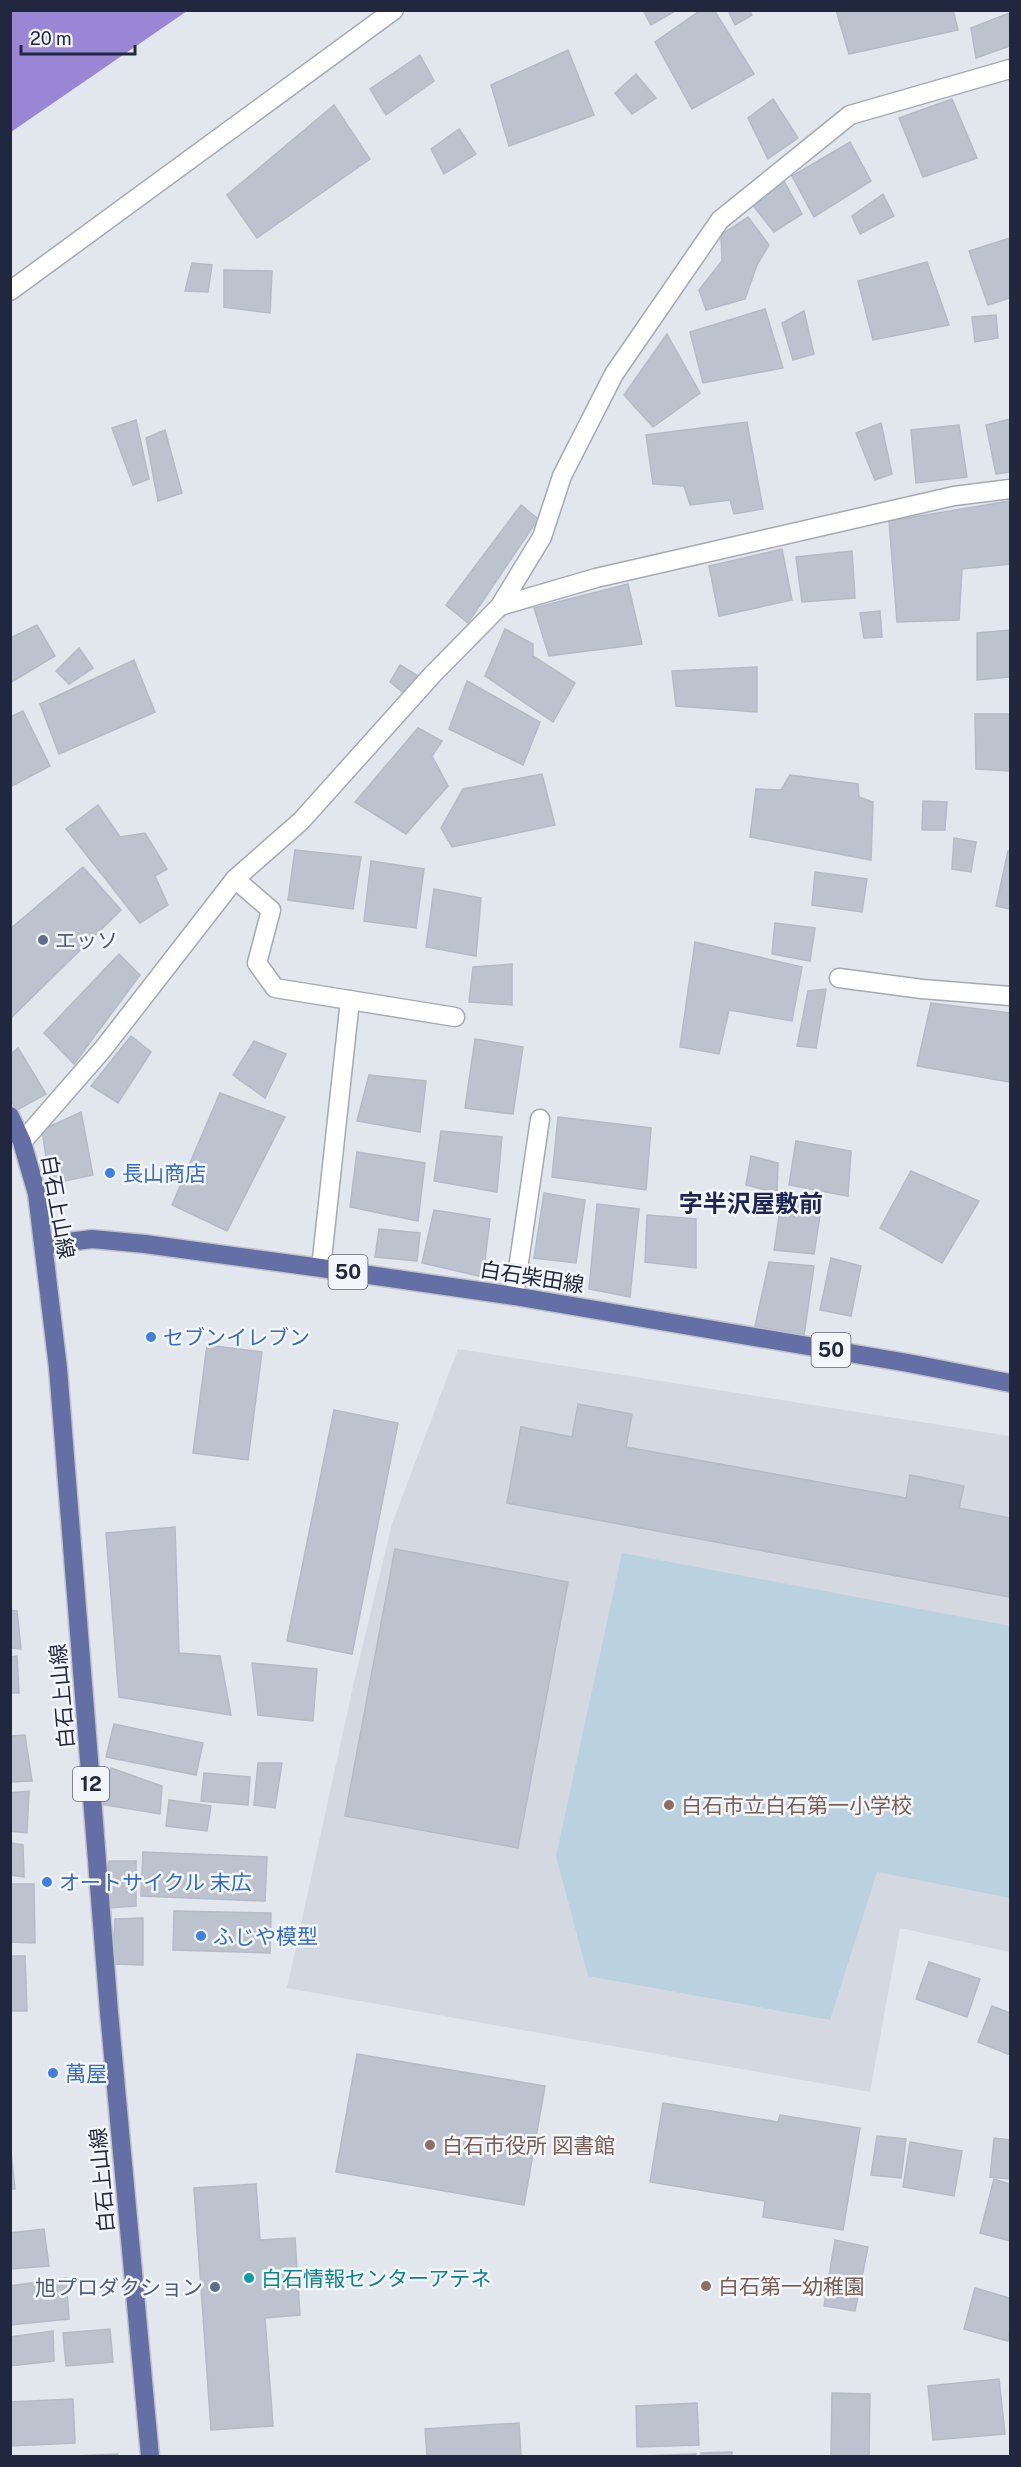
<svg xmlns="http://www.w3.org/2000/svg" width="1021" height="2467" font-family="'Public Sans','Noto Sans JP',sans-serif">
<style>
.built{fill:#d3d8e1}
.green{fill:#bad2df}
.water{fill:#9987d5}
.building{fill:#bdc3ce;stroke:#b4bbc7;stroke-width:1.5}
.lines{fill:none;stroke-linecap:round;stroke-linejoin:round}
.minor-casing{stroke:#a4a9b5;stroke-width:21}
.major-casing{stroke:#c1c3c9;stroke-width:21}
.minor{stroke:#fff;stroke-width:18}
.major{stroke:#6470a5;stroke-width:18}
.service-dot{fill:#5c6f8a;stroke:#f3f6f9;stroke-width:2}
.shop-dot{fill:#3f7fe0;stroke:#f3f6f9;stroke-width:2}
.education-dot{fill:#8d6e63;stroke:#f3f6f9;stroke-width:2}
.culture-dot{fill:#0f9aa8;stroke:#f3f6f9;stroke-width:2}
.labels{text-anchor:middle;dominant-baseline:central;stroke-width:5;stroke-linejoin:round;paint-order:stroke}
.shield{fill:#f3f6f9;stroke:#606577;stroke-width:1.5}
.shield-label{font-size:20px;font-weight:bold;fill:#21273f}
.service-label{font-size:21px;fill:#4e5e75;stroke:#f3f6f9;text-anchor:start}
.shop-label{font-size:21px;fill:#366cbe;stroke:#f3f6f9;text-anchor:start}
.street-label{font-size:21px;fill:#21273f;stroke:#f3f6f9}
.education-label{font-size:21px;fill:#785e54;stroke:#f3f6f9;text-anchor:start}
.culture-label{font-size:21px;fill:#0d838f;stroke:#f3f6f9;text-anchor:start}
.quarter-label{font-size:24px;font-weight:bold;fill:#1c2553;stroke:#f3f6f9}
</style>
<rect width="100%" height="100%" fill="#e2e6ed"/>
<polygon class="built" points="458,1349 1010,1436 1010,1952 900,1928 870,2092 287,1988 354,1682 392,1524"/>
<polygon class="green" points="622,1553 1010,1626 1010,1898 877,1872 830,2020 588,1976 556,1856"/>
<polygon class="water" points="11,10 187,10 187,11 11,132"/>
<g class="building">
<polygon points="643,10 677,10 651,25"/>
<polygon points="701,10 714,10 754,74 692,109 655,42"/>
<polygon points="728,10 749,10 752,15 735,25"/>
<polygon points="836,10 953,10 958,30 849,54"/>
<polygon points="1009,13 1010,46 976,58 971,28"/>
<polygon points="568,50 594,115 509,146 491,85"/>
<polygon points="420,55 434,81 386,115 370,89"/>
<polygon points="636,74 656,98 632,114 615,93"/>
<polygon points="773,99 798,138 768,159 748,118"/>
<polygon points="952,99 977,158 923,177 899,118"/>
<polygon points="334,105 370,159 257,238 227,195"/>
<polygon points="459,129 476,154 444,174 431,149"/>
<polygon points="850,142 871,181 814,217 792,176"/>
<polygon points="784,181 802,214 774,232 752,204"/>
<polygon points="883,194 894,216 860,234 852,216"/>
<polygon points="748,217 769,245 757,265 745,299 706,310 699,290 722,261 721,235"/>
<polygon points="1010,238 1010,298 988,305 969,251"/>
<polygon points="927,262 949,325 873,340 858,281"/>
<polygon points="192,263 212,265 208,292 185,291"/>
<polygon points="224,270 272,271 270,313 224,307"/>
<polygon points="765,309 783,368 703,383 690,332"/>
<polygon points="804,311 814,354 793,360 782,323"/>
<polygon points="996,315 998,338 975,342 972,317"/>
<polygon points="667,334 700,393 653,427 624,395"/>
<polygon points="1010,419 1010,472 996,474 986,425"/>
<polygon points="136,420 149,479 133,485 112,428"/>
<polygon points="747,422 763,509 734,514 730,500 690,505 684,486 653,484 646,435"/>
<polygon points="881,423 892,474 875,480 856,433"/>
<polygon points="959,425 967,477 916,483 911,430"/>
<polygon points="165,430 182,493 158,501 146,438"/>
<polygon points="1010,501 1010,564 962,569 959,620 897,622 889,521"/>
<polygon points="521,505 538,519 468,623 446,605"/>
<polygon points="782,549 792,600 719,616 709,566"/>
<polygon points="852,551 855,598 802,602 796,557"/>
<polygon points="628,584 642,644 549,656 534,608"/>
<polygon points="880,611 882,637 864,638 860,613"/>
<polygon points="37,625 55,656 10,683 10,638"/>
<polygon points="505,629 533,644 533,656 575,683 553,722 485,676"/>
<polygon points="1010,630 1010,677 977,680 977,633"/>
<polygon points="79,648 93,668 69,684 56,671"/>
<polygon points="134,660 155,712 59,754 40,704"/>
<polygon points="400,665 418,676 404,693 390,682"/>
<polygon points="757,667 757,712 676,706 672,671"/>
<polygon points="467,681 540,722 523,765 449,729"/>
<polygon points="23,711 50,766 10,787 10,717"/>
<polygon points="975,714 1010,714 1010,771 976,769"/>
<polygon points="418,728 442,741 432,756 448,786 406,834 355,802"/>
<polygon points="542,774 555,825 452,847 441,828 463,789"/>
<polygon points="790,775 858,784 859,797 873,802 871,860 750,837 756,789 781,790"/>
<polygon points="923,801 947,802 945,830 922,830"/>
<polygon points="98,805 120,837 145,833 167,869 155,876 168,905 140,923 66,829"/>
<polygon points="954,838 976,842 971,872 952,869"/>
<polygon points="295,850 361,857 353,909 288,900"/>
<polygon points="1008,851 1010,851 1010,909 996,906"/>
<polygon points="371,861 424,869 416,928 364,921"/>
<polygon points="83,867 121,910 10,1019 10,929"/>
<polygon points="815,872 867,879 862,912 812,905"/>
<polygon points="434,889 481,898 476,956 426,947"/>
<polygon points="775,923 815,928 810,961 772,954"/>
<polygon points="695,942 802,967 792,1021 729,1010 719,1054 680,1047"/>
<polygon points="119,954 140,975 74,1064 44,1033"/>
<polygon points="512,964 512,1005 469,1002 473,967"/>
<polygon points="826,989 816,1048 797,1046 808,991"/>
<polygon points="931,1003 1010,1013 1010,1082 917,1066"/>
<polygon points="131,1036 151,1052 118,1103 91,1086"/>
<polygon points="475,1039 523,1047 513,1114 465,1108"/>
<polygon points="254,1041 286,1054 265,1098 233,1075"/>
<polygon points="18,1048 46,1094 17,1110 10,1100 10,1055"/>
<polygon points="369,1075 426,1081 420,1132 357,1121"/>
<polygon points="220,1093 285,1117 227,1231 172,1205"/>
<polygon points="81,1112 93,1175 50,1184 42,1130"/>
<polygon points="558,1117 651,1128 646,1190 552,1177"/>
<polygon points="441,1131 502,1137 497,1192 434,1181"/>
<polygon points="796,1141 851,1151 848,1196 789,1185"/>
<polygon points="357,1152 425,1163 418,1221 350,1207"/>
<polygon points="751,1156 778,1163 777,1193 746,1185"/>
<polygon points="911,1171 979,1201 942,1263 880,1228"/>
<polygon points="544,1193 585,1200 576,1263 534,1258"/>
<polygon points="782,1197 822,1203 814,1254 774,1250"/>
<polygon points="597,1204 639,1209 630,1297 589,1289"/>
<polygon points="434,1210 490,1219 483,1277 422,1263"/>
<polygon points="647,1215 696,1219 696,1268 645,1262"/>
<polygon points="379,1229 420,1233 417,1261 375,1257"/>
<polygon points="831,1258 861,1266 851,1316 820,1310"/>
<polygon points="769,1262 814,1266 804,1335 755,1326"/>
<polygon points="207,1345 262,1352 248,1460 193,1453"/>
<polygon points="578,1404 632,1414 626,1447 906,1498 910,1475 964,1486 959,1508 1010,1518 1010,1597 507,1503 521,1427 572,1437"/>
<polygon points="334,1410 398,1423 352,1654 287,1641"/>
<polygon points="175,1527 179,1653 220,1656 231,1715 119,1697 106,1533"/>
<polygon points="395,1549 568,1582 518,1848 345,1816"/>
<polygon points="10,1610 17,1611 21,1649 10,1648"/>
<polygon points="17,1656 19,1693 10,1693 10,1657"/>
<polygon points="252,1663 317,1669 313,1721 258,1715"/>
<polygon points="114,1724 203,1743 196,1775 106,1757"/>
<polygon points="25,1735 32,1781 10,1782 10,1736"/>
<polygon points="258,1763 282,1763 275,1808 254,1805"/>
<polygon points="111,1768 162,1786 160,1814 99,1804"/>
<polygon points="204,1773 250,1777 248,1805 201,1801"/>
<polygon points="29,1791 27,1833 10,1831 10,1793"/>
<polygon points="169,1800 211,1806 207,1831 166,1826"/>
<polygon points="10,1843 23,1845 24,1877 10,1875"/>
<polygon points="143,1852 267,1857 265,1901 141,1896"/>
<polygon points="109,1861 136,1861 136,1906 107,1908"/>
<polygon points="10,1884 34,1884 35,1943 10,1942"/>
<polygon points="174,1911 271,1913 270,1953 173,1950"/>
<polygon points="143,1918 143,1965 112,1964 115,1919"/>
<polygon points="10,1956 25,1956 27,2011 10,2011"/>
<polygon points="929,1962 980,1979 967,2017 916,1999"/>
<polygon points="992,2006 1010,2013 1010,2055 978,2042"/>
<polygon points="357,2054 545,2086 524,2205 336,2172"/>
<polygon points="663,2103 778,2122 780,2115 860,2128 843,2230 763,2217 765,2201 650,2182"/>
<polygon points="877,2136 906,2139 901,2178 871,2175"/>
<polygon points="994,2138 1010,2140 1010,2179 990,2177"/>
<polygon points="910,2142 962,2151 954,2196 903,2187"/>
<polygon points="10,2143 15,2189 10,2189"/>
<polygon points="994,2179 1010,2184 1010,2241 980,2233"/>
<polygon points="256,2184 260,2240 295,2238 300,2315 265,2318 273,2426 211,2430 194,2188"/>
<polygon points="44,2229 49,2266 10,2269 10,2233"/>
<polygon points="835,2240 868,2247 855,2311 824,2306"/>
<polygon points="66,2278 69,2319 10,2325 10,2286"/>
<polygon points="975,2288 1010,2298 1010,2330 1008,2341 964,2329"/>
<polygon points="110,2329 113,2362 66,2366 63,2333"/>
<polygon points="53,2331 54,2361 10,2366 10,2337"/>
<polygon points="999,2379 1005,2434 933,2440 928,2386"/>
<polygon points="832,2393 870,2394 869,2456 831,2456"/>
<polygon points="73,2399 75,2443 10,2446 10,2402"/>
<polygon points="697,2403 699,2445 637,2447 636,2406"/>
<polygon points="519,2423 521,2456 427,2456 425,2429"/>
<polygon points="732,2452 732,2456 701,2456 701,2453"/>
<polygon points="118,2454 118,2456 77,2456"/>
<polygon points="696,2454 696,2456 640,2456"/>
</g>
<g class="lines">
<g class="minor-casing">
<g id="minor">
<polyline points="10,291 394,10"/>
<polyline points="500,606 596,578 954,496 1010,489"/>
<polyline points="235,879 271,910 257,963 275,988 455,1017"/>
<polyline points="839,978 922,989 1010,996"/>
<polyline points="22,1142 103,1049 235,879 301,821 433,674 500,606 542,537 562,476 614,374 720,220 850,115 1010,69"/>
<polyline points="321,1268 350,1000"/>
<polyline points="514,1296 540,1119"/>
</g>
</g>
<g class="major-casing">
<g id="major">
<polyline points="10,1116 22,1142 37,1194 58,1368 109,2012 150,2456"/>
<polyline points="44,1245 92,1239 145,1244 321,1268 514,1296 908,1363 1010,1383"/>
</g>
</g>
<use href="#minor" class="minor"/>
<use href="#major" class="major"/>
</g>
<g class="service-dot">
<circle cx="43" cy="940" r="6"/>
<circle cx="215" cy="2287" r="6"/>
</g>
<g class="shop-dot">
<circle cx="110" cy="1173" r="6"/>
<circle cx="151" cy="1337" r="6"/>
<circle cx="47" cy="1882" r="6"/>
<circle cx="201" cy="1936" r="6"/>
<circle cx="53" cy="2073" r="6"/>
</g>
<g class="education-dot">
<circle cx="669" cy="1805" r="6"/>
<circle cx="430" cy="2145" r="6"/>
<circle cx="706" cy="2286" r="6"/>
</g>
<circle class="culture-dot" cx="249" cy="2278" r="6"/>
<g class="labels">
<g class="shield">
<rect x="328.5" y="1255" width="39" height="34" rx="4.5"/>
<rect x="811.5" y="1333" width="39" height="34" rx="4.5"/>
<rect x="73" y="1767" width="36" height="34" rx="4.5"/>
</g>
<g class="shield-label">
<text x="348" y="1272">50</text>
<text x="831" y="1350">50</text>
<text x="91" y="1784">12</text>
</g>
<g class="service-label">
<text x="55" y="940">エッソ</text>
<text x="203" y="2287" text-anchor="end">旭プロダクション</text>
</g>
<g class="shop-label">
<text x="122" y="1173">長山商店</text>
<text x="163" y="1337">セブンイレブン</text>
<text x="59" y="1882">オートサイクル 末広</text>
<text x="213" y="1936">ふじや模型</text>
<text x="65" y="2073">萬屋</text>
</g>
<g class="street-label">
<text transform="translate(58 1207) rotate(80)">白石上山線</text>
<text transform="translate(532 1277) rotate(9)">白石柴田線</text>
<text transform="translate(62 1696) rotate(-95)">白石上山線</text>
<text transform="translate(102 2180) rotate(-95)">白石上山線</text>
</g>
<g class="education-label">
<text x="681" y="1805">白石市立白石第一小学校</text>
<text x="442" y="2145">白石市役所 図書館</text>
<text x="718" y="2286">白石第一幼稚園</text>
</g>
<g class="culture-label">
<text x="261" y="2278">白石情報センターアテネ</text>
</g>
<g class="quarter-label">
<text x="751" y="1203">字半沢屋敷前</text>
</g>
</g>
<rect width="1021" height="2467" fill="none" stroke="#21273f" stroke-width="24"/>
<path d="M21 45v9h114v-9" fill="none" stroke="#21273f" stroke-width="3"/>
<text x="30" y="45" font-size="18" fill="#21273f" stroke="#f3f6f9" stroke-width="4.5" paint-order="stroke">20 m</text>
</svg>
